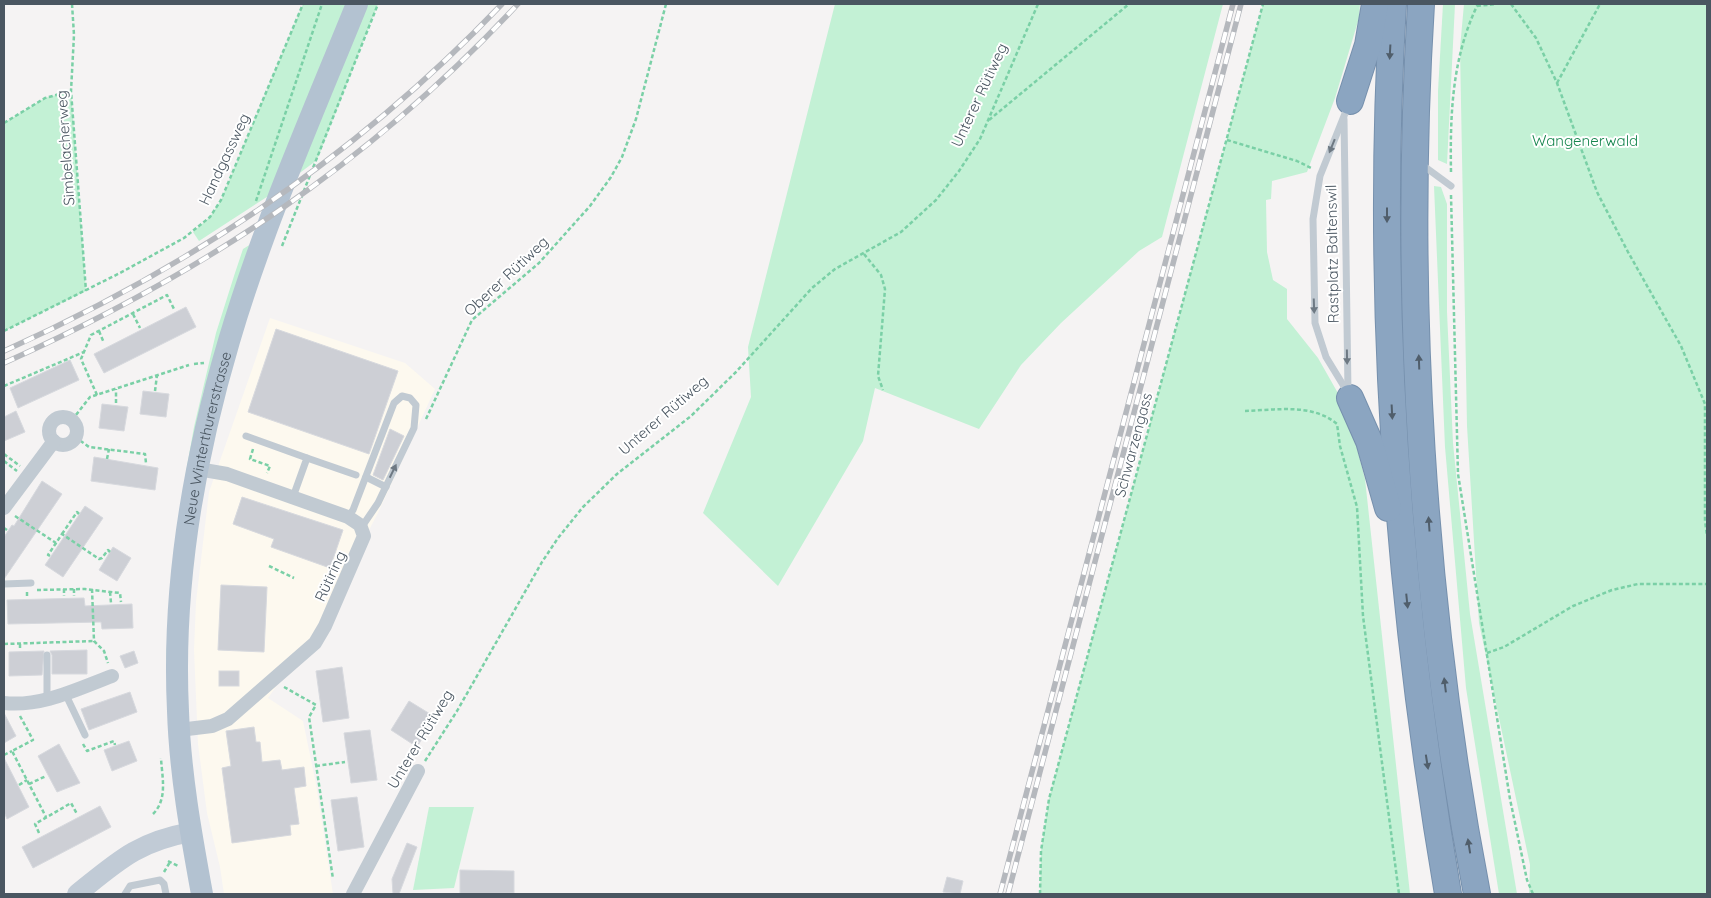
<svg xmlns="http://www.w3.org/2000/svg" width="1711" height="898" font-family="Quicksand,sans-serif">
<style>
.commercial{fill:#fdf9ef}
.green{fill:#c3f1d5}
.building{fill:#cdcfd5;stroke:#d7d9de}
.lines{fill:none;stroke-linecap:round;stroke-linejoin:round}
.motorway-casing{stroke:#7690ad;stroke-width:28}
.path{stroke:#7ad0a6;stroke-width:2.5;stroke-dasharray:4 2.5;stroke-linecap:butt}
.service{stroke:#c1cad2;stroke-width:7}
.minor{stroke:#c1cad2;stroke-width:14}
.secondary{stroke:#c1cbd6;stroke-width:20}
.primary{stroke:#b3c2d1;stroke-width:22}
.motorway{stroke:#8ba5c1;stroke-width:26}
.rail-casing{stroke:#b5b8bd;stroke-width:5.5}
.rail{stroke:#fff;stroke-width:4;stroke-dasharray:11;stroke-linecap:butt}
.oneway{fill:#505e6b}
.oneway2{fill:#6e7983}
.labels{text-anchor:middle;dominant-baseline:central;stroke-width:4;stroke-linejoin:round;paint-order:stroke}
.street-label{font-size:15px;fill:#4a5661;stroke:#fff}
.park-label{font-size:15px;fill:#17864f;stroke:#fff}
</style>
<rect width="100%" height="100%" fill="#f5f3f3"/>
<polygon class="commercial" points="270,318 405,363 435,389 378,513 314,633 268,698 303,721 316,784 333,894 224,894 220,867 207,813 198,744 194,650 196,602 209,492"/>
<g class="green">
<polygon points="303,4 378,4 317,160 273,193 199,241 193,232 210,217 221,200"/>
<polygon points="835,4 1223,4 1162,237 1139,251 1061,323 1021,365 979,429 875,388 863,441 778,586 703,513 751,397 748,347"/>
<polygon points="1263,4 1360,4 1359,18 1335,98 1307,172 1272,181 1271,199 1266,200 1267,252 1273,280 1287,289 1287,319 1318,358 1347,409 1365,479 1410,894 1040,894 1041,851 1049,799"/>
<polygon points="1443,4 1455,4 1447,164 1438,160 1438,91"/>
<polygon points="1464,4 1707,4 1707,894 1529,894 1530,865 1479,623 1467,426 1460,48"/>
<polygon points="71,91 86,291 4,331 4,123 45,98"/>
<polygon points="1434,186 1441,187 1447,204 1447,312 1453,443 1470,614 1517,894 1499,894 1466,688 1445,447"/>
<polygon points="251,244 203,394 166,664 168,624 186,472 194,427 216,333 234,276 243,249"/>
<polygon points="429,807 474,807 454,888 413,890"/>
</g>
<g class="building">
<polygon points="186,307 196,327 104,373 94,354"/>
<polygon points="276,329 398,371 369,454 248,412"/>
<polygon points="70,360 79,380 18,408 10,388"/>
<polygon points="143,391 169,394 166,417 140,414"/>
<polygon points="102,404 128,407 124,431 99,428"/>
<polygon points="16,411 25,432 4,441 4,417"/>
<polygon points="390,429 404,436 383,480 373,475"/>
<polygon points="94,457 158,468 155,490 91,481"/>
<polygon points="42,481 62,494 4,579 4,537 12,525 14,526"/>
<polygon points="242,497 343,530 330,568 271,547 274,539 233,524"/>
<polygon points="85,506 103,518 63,577 45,565"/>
<polygon points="113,547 131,558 117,581 99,570"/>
<polygon points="221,585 267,587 264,652 218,650"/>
<polygon points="84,598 85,606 132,604 133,628 102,629 101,622 8,624 7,600"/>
<polygon points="87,650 87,674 52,674 52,655 50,651"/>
<polygon points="44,651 42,675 9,676 9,652"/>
<polygon points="134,651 138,663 125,668 120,656"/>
<polygon points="342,667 349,718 323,722 316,671"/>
<rect x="219" y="671" width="20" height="15"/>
<polygon points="130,692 137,712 89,730 81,709"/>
<polygon points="409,701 435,717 417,747 391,730"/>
<polygon points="4,713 16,736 4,743"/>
<polygon points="254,727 256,742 260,742 262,762 280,760 282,770 304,767 306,786 294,788 299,824 290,825 291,835 232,843 222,768 231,766 226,731"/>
<polygon points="370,730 377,780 351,783 344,733"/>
<polygon points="129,741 137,761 112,771 104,750"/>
<polygon points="59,744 80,783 57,792 38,756"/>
<polygon points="4,758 29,807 7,819 4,812"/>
<polygon points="357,797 364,847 338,851 331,800"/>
<polygon points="100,806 111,827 33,868 22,847"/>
<polygon points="407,843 417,847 399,894 393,894 392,879"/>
<polygon points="460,870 514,871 514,893 460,894"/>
<polygon points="947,877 963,881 960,894 943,892"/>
</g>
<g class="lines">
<g class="motorway-casing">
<g id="motorway">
<path d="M1393,4c-18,298 5,596 55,890"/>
<path d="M1421,4c-18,289 1,605 56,890"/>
<polyline points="1350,101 1368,45 1375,4"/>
<polyline points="1350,398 1369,441 1388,508"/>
</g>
</g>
<g class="path">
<polyline points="72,4 74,35 71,91 86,291"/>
<polyline points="1511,4 1536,38 1557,83 1597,192 1628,252 1681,346 1705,404 1705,521 1707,536"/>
<polyline points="1477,6 1496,4"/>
<polyline points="1557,83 1600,4"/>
<polyline points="989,120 1129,4"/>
<polyline points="4,123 45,98 71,91"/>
<polyline points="1227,140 1297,161 1313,169"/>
<path d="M1451,172c-1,-58 1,-115 27,-168"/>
<polyline points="1451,195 1458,474 1510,799 1527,880 1533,894"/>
<polyline points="256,201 322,4"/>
<polyline points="282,246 378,4"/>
<polyline points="864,254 881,275 885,289 878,376 883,390"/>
<polyline points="133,314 140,328"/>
<polyline points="4,331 120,273 184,238 210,217 221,200 303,4"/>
<polyline points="99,331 104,343"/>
<polyline points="194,364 204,363"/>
<polyline points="4,386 84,352"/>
<polyline points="155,391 157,375"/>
<polyline points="97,395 81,359 91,335 167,295 174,309"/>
<polyline points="116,403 116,389"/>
<path d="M1245,411c31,-1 67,-8 92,13l3,22 17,61 6,109 36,278"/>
<polyline points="426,419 472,320 539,263 590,206 611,177 622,157 636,119 666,4"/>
<polyline points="72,420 90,397 189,365"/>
<polyline points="75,437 89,447 145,454 146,463"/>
<polyline points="253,449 250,459 270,466 267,473"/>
<polyline points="4,454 20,466"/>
<polyline points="107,459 109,449"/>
<polyline points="4,461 17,471"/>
<polyline points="15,516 56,543 62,534 99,559 102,558 108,550 110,552"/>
<polyline points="4,528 7,530"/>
<polyline points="62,534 77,512 79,514"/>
<polyline points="50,556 48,555 56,543"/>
<polyline points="269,566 294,578"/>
<polyline points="64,589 64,596"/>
<polyline points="74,589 74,596"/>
<polyline points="92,589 94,641 104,651 108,663"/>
<polyline points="37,590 85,589 120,593 121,602"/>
<polyline points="27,592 27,598"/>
<polyline points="110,592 111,603"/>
<polyline points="4,644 94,641"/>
<polyline points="20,644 20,649"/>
<polyline points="1487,653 1504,647 1573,606 1612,590 1638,584 1707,584"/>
<polyline points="284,687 316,705 309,717 333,879"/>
<polyline points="20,716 33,740 12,751 46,817"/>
<polyline points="83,744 87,751 114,741 115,745"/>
<polyline points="4,755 12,751"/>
<polyline points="425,761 457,711 542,562 558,538 583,507 617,474 691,416 736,372 812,288 835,269 901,232 936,200 959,171 980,139 1038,4"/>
<polyline points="316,766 345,762"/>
<polyline points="29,784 46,776"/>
<polyline points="19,785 27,780"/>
<path d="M153,814c15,-15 9,-37 8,-56"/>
<polyline points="39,833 35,824 71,803 77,814"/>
<polyline points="168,861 178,866"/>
<polyline points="164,872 170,862"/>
<polyline points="1040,894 1041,851 1049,799 1263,4"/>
</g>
<g class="service">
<polyline points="1344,119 1348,391"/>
<polyline points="1421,164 1451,186"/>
<polyline points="1348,393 1326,357 1315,323 1313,219 1320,176 1348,106"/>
<polyline points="246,436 307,458 293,497"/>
<polyline points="307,458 356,475"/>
<polyline points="366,477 386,487"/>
<polyline points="348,517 353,510 394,403 402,396 410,398 416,405 414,428 378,503 361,528"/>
<polyline points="4,584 31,583"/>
<polyline points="47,655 47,699"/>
<polyline points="65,693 85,735"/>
<polyline points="125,894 130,886 160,880 164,884 166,894"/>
</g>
<g class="minor">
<circle cx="63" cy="431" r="14"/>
<polyline points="4,508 54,441"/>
<path d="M4,703c38,4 73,-14 108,-27"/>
<polyline points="179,730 212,726 228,719 315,643 325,626 364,536 360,525 348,517 227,474 198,469"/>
<polyline points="353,894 418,771"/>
</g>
<path class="secondary" d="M77,894c41,-33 60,-52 114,-62"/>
<path class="primary" id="s1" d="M202,894c-11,-60 -22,-121 -24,-183 -6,-123 16,-252 51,-370 34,-115 83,-226 128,-337"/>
<use href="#motorway" class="motorway"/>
<g class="rail-casing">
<g id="rail">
<path d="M4,351c187,-84 356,-198 498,-347"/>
<path d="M4,363c198,-89 365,-199 514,-359"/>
<polyline points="1000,894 1233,4"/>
<polyline points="1008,894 1241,4"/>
</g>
</g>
<use href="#rail" class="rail"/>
</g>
<defs><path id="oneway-solid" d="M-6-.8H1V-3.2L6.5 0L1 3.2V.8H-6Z" transform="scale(1.25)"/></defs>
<g class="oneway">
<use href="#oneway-solid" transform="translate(1390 52) rotate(93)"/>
<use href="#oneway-solid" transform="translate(1387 215) rotate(90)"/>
<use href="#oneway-solid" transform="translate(1419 362) rotate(-92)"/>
<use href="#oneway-solid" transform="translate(1392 412) rotate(87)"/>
<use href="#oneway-solid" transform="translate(1429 524) rotate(-94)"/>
<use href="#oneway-solid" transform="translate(1407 601) rotate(84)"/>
<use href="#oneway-solid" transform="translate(1445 685) rotate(-97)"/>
<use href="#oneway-solid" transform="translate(1427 762) rotate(81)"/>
<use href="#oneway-solid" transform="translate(1469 846) rotate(-99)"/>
</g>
<g class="oneway2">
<use href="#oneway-solid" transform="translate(1332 146) rotate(112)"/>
<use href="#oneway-solid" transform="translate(1314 306) rotate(88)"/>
<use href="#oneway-solid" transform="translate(1347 357) rotate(89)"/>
<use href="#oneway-solid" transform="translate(393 471) rotate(-64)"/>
</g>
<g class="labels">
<g class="street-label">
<text transform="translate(979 95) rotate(-65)">Unterer Rütiweg</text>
<text transform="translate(65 148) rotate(-94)">Simbelacherweg</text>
<text transform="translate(224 159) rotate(-65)">Handgassweg</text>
<text transform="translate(1332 254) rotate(-91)">Rastplatz Baltenswil</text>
<text transform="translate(506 276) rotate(-43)">Oberer Rütiweg</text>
<text transform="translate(663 415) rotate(-41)">Unterer Rütiweg</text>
<text stroke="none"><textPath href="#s1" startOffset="460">Neue Winterthurerstrasse</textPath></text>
<text transform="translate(1133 445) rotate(-75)">Schwarzengass</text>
<text transform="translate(330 576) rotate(-65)">Rütiring</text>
<text transform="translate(420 739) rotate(-59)">Unterer Rütiweg</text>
</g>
<g class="park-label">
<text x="1585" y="140">Wangenerwald</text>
</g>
</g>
<rect width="1711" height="898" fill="none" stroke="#4a5661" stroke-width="10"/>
</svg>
